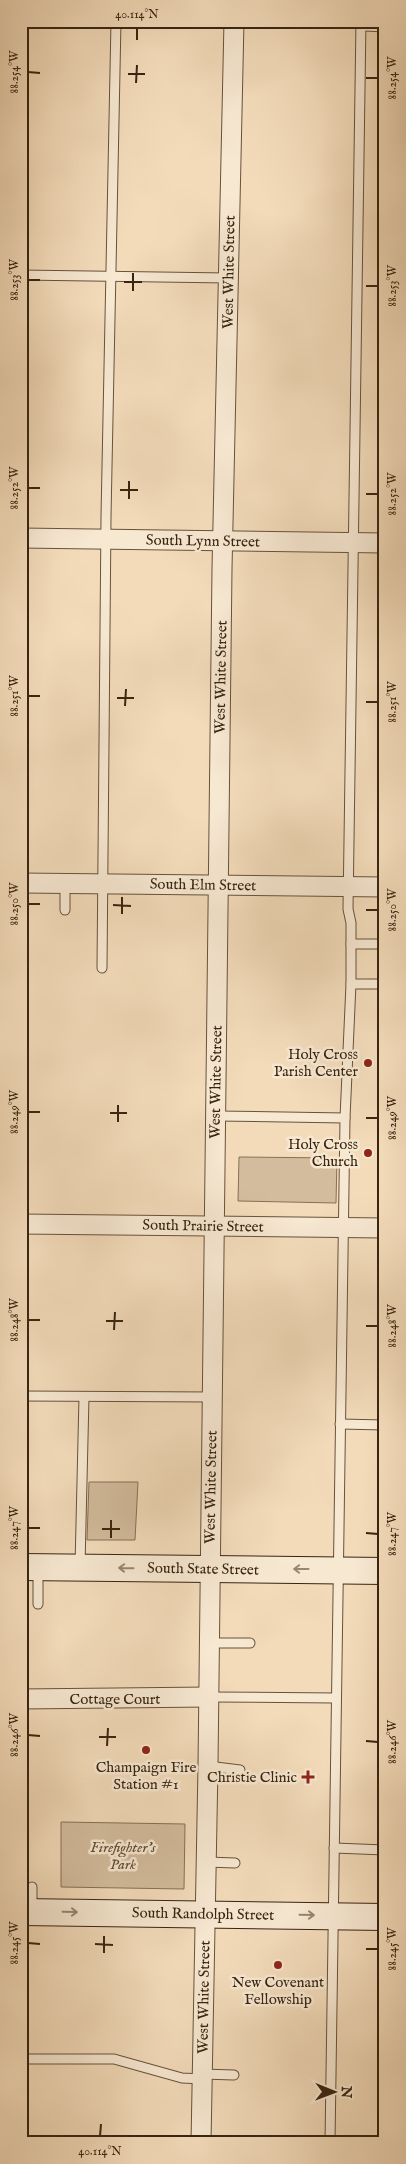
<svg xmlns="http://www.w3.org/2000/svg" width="406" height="2164" font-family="'IM FELL English',serif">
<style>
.green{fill:#d3bc9d;stroke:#867056}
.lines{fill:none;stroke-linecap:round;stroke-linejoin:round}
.service-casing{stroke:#67523a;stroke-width:11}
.minor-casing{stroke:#67523a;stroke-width:21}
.secondary-casing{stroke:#382410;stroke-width:28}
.service{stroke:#f7e8d2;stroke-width:9}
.minor{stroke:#f7e8d2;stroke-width:19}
.secondary{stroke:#f7e8d2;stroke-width:26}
.oneway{stroke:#988671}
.ticks{fill:none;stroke:#382410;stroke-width:2}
.poi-dot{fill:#8f2418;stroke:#f7e8d2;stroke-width:2}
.labels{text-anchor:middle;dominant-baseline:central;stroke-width:5;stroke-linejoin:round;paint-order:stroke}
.street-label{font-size:15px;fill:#382410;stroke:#f7e8d2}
.poi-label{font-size:15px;fill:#382410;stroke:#f7e8d2;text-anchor:end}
.park-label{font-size:15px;font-style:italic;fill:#5f4a33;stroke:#f7e8d2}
.neatline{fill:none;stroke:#382410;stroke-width:2}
.ticks-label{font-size:12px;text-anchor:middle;fill:#382410}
</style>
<rect width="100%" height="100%" fill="#f3dbba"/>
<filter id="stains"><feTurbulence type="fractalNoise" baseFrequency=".004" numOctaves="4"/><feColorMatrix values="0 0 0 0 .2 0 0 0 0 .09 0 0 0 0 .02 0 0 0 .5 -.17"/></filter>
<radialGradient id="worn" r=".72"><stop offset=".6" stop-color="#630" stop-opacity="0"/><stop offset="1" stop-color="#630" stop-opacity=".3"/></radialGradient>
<g class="green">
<polygon points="239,1157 337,1158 336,1203 238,1201"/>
<polygon points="89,1482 138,1482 135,1540 87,1540"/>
<polygon points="61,1822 185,1824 184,1889 61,1887"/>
</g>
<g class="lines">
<g class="service-casing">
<g id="service">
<polyline points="21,275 228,278"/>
<polyline points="65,910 65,884"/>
<polyline points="351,944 385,944"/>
<polyline points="102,968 106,517 116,21"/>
<polyline points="351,984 385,984"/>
<polyline points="216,1116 345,1118"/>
<polyline points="21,1396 212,1397"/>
<polyline points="340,1424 385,1425"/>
<polyline points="80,1566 84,1397"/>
<polyline points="38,1570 38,1604"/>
<polyline points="209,1643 250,1643"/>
<polyline points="209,1697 336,1698"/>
<polyline points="208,1766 240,1770"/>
<polyline points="334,1848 385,1850"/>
<polyline points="207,1862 235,1863"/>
<polyline points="32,1887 32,1909"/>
<polyline points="21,2059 114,2059 182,2078 202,2079"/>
<polyline points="202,2074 234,2075"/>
<polyline points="330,2143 345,1118 351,984 351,923 348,909 361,21"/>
</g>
</g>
<g class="minor-casing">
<g id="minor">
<polyline points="365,21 385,22"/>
<polyline points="21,538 385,543"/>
<polyline points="21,883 385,887"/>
<polyline points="21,1224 385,1228"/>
<polyline points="21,1699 209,1697"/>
<polyline points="201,2143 208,1766 222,569 234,21"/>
</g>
</g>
<g class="secondary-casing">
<g id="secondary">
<polyline points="21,1567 385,1571"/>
<polyline points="21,1912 385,1917"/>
</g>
</g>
<use href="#service" class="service"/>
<use href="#minor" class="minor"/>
<use href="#secondary" class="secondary"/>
</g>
<defs><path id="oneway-shaft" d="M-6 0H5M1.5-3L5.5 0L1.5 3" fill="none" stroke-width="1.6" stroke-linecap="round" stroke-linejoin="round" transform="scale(1.25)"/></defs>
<g class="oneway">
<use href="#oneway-shaft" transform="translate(126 1568) rotate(-179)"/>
<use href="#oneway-shaft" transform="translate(301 1569) rotate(-180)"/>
<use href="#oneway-shaft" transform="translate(70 1912) rotate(1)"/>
<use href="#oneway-shaft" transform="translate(307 1915) rotate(1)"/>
</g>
<path class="ticks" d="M137,40v-12M28,72l12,1M128,74h17M366,78h12M136,83l1,-18M28,280h12M124,282h18M366,286h12M133,291v-18M28,488h12M120,490h18M366,494h12M129,499v-18M28,696h12M117,698h17M366,702h12M125,706l1,-17M28,904h12M113,905l18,1M366,910h12M122,914v-17M28,1112h12M110,1113h17M366,1118h12M118,1122v-17M28,1320h12M106,1321h17M366,1326h12M114,1330l1,-18M28,1528h12M102,1529h18M366,1533l12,1M111,1538v-18M28,1735l12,1M99,1737h17M366,1741l12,1M107,1746l1,-18M28,1943l12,1M95,1944l18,1M366,1949h12M104,1953v-17M100,2136l1,-12"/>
<g class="poi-dot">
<circle cx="368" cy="1063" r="5"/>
<circle cx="368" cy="1153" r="5"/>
<circle cx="146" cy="1750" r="5"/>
<path d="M305.5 1769.5h5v5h5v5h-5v5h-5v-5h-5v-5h5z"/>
<circle cx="278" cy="1965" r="5"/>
</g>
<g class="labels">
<g class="street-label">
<text transform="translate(229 272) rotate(-89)">West White Street</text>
<text transform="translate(203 541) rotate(1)">South Lynn Street</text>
<text transform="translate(221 677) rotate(-89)">West White Street</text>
<text transform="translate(203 885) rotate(1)">South Elm Street</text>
<text transform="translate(216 1082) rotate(-89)">West White Street</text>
<text transform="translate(203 1226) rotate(1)">South Prairie Street</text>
<text transform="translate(211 1487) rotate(-89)">West White Street</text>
<text transform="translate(203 1569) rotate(1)">South State Street</text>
<text x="115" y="1699">Cottage Court</text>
<text transform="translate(203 1914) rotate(1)">South Randolph Street</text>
<text transform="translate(204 1997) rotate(-89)">West White Street</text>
</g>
<g class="poi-label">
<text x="358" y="1054">Holy Cross<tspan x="358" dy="17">Parish Center</tspan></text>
<text x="358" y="1144">Holy Cross<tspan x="358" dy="17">Church</tspan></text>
<text x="146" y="1767" text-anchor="middle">Champaign Fire<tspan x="146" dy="17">Station #1</tspan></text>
<text x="297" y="1777">Christie Clinic</text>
<text x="278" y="1982" text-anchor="middle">New Covenant<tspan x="278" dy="17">Fellowship</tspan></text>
</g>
<g class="park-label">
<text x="123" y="1847">Firefighter's<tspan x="123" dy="17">Park</tspan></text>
</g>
</g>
<rect width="406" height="2164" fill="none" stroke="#f3dbba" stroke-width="55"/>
<g transform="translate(334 2092) rotate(91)" stroke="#f7e8d2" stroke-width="4" paint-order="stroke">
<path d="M0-4L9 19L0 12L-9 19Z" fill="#382410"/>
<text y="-8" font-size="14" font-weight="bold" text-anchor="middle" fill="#382410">N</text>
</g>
<rect x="28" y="28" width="350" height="2108" class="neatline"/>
<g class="ticks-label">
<text x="137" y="18">40.114°N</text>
<text transform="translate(14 72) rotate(-90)" y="4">88.254°W</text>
<text transform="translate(392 78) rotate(-90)" y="4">88.254°W</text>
<text transform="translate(14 280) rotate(-90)" y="4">88.253°W</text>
<text transform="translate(392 286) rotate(-90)" y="4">88.253°W</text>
<text transform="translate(14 488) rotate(-90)" y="4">88.252°W</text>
<text transform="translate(392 494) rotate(-90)" y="4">88.252°W</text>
<text transform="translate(14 696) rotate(-90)" y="4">88.251°W</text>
<text transform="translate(392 702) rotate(-90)" y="4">88.251°W</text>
<text transform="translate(14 904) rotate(-90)" y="4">88.250°W</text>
<text transform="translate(392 910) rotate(-90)" y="4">88.250°W</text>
<text transform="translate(14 1112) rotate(-90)" y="4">88.249°W</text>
<text transform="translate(392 1118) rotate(-90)" y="4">88.249°W</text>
<text transform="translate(14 1320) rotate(-90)" y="4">88.248°W</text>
<text transform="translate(392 1326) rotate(-90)" y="4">88.248°W</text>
<text transform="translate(14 1528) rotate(-90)" y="4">88.247°W</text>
<text transform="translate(392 1534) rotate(-90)" y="4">88.247°W</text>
<text transform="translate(14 1735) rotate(-90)" y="4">88.246°W</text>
<text transform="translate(392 1742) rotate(-90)" y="4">88.246°W</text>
<text transform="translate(14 1943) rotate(-90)" y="4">88.245°W</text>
<text transform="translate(392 1949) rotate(-90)" y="4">88.245°W</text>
<text x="100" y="2155">40.114°N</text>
</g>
<rect width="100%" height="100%" filter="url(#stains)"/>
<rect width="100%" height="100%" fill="url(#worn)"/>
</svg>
